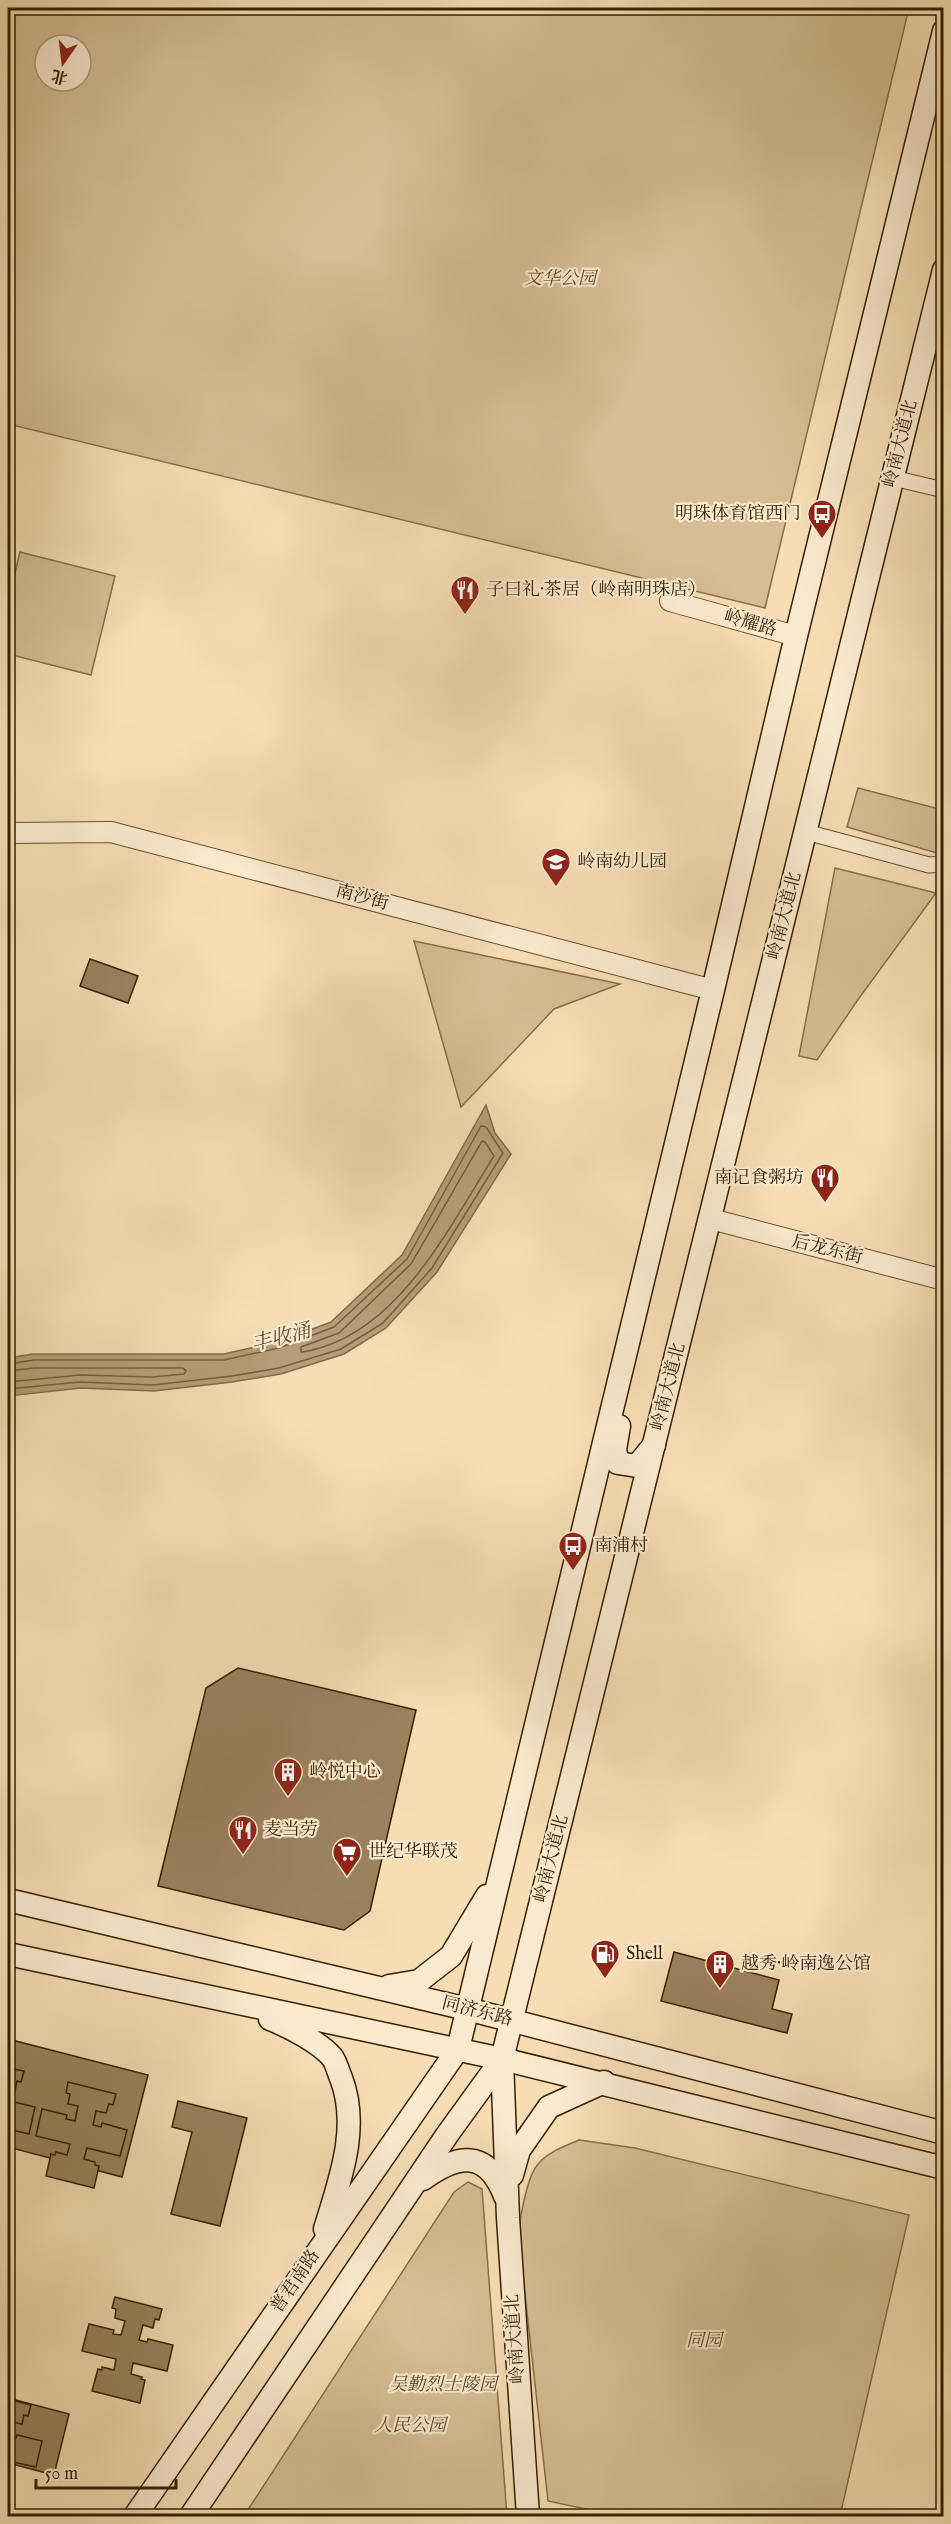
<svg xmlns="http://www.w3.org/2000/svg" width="951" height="2524" font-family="'IM FELL English','Noto Serif SC',serif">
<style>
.green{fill:#d5bd95;stroke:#866e4a;stroke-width:1.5;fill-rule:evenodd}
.water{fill:#b59d77;stroke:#826b47;stroke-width:1.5}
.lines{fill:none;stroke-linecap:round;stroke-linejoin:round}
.shore{stroke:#765e3c;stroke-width:1.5}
.building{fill:#9a825e;stroke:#362000;stroke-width:1.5}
.minor-casing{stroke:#664f2d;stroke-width:17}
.tertiary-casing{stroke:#664f2d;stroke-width:22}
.secondary-casing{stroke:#362000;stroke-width:25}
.minor{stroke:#f9e9ce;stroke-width:15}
.tertiary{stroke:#f9e9ce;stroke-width:20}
.secondary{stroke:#f9e9ce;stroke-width:22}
.labels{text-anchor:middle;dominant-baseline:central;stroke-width:4.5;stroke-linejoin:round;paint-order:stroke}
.park-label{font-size:18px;font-style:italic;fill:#5e4725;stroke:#f9e9ce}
.street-label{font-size:18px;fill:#362000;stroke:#f9e9ce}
.poi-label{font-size:18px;fill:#362000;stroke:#f9e9ce;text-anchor:start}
.water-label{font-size:20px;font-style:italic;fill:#624c2a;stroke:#f9e9ce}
</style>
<rect width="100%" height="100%" fill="#f6ddb4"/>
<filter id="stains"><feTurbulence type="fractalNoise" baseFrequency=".00333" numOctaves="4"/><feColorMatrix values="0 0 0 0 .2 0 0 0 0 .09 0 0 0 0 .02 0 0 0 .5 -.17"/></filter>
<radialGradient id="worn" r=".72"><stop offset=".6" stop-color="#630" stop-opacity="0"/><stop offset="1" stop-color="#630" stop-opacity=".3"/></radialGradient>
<g class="green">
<path d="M8,8h901l-144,600 -757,-184zM45,45h36v36h-36z"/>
<polygon points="20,552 115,576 91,675 8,654 8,602"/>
<polygon points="858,788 943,810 943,850 937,853 847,827"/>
<polygon points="835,868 936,893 857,1001 817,1060 799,1056"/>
<polygon points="414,941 620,984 554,1009 461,1107"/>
<path d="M579,2140l56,8 274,67 -69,301h-222l-70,-15 -30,-269c3,-17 9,-56 20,-68 10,-12 27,-18 41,-24z"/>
<polygon points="468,2182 482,2189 507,2516 244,2516 454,2192"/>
</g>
<polygon class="water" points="486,1105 495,1133 511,1154 437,1272 386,1328 344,1354 281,1374 232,1382 154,1391 81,1388 8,1396 8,1358 33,1354 224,1354 278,1342 331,1322 402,1255"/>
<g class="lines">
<g class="shore">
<path d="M482,1141l3,1 9,14c-43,68 -90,165 -171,191 -7,2 -15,5 -22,5v-5l38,-14 72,-69z"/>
<polyline points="8,1364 34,1360 224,1360 279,1348 334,1327 407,1259 481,1126 486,1127 503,1153 432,1268 383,1323 341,1349 279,1368 232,1376 153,1385 80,1382 8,1389"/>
<polyline points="8,1371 34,1368 183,1368 186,1371 184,1374 153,1377 80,1375 8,1382"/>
</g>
</g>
<g class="building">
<polygon points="90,959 138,976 128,1003 80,986"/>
<polygon points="238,1668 416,1710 370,1911 344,1930 158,1886 206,1688"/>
<polygon points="674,1952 779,1980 772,2009 792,2014 787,2033 661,2001"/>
<polygon points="8,2039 148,2075 122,2177 8,2147"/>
<polygon points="8,2068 24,2071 21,2082 17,2081 15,2091 8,2089"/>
<polygon points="68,2082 116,2094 113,2105 109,2104 106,2113 96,2111 93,2125 101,2127 102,2123 127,2130 120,2156 87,2148 84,2159 95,2162 95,2165 99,2166 94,2188 46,2176 51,2154 55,2155 56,2152 67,2155 70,2144 36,2136 42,2109 67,2115 66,2119 75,2121 78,2106 68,2104 70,2094 66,2093"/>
<polygon points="10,2101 35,2107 29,2134 8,2129 8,2104"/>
<polygon points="178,2101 247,2118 220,2226 171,2214 192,2132 172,2127"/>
<polygon points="115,2297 162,2309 159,2320 155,2319 153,2328 143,2325 139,2340 147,2342 148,2339 173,2345 167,2371 133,2363 131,2374 142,2377 141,2379 145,2380 140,2403 92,2391 98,2369 102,2370 102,2367 114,2370 116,2359 82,2351 89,2324 114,2330 113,2334 121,2335 125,2321 115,2318 116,2309 112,2308"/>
<polygon points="8,2398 69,2414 54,2475 8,2463"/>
<polygon points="8,2399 31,2405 28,2416 24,2415 22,2424 12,2422 8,2437 16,2438 17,2435 42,2441 36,2467 8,2461"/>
<polygon points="8,2472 14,2477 9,2499 8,2499"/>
</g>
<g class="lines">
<g class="minor-casing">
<g id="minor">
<polyline points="893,478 944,490"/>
<polyline points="806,832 929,865 944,864"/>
</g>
</g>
<g class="tertiary-casing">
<g id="tertiary">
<polyline points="670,601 796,636"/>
<polyline points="8,833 111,832 713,990"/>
<polyline points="711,1219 944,1280"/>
</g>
</g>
<g class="secondary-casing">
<g id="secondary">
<polyline points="619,1426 615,1450 618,1463 637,1466 654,1445"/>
<polyline points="8,1900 467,2009 944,2133"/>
<polyline points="8,1954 502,2059 944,2168"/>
<polyline points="389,1986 419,1981 451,1956 487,1896"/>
<path d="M270,2019c18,7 49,23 62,38 4,5 6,14 9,21 19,49 -1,102 -16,151"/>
<polyline points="512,2175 519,2150 549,2107 604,2082"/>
<path d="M423,2179c35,-25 64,-30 82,17"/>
<polyline points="135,2516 458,2049 713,990 796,636 944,31"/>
<polyline points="191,2516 447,2135 502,2059"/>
<polyline points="528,2516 508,2218 502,2059 944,270"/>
</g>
</g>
<use href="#minor" class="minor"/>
<use href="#tertiary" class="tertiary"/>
<use href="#secondary" class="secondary"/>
</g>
<defs>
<g id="bus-pin" transform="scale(1.5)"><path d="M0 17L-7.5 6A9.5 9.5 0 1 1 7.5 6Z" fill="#8f2418" stroke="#f9e9ce"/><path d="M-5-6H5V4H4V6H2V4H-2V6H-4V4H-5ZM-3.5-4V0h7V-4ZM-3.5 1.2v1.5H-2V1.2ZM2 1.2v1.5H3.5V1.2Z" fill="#fff"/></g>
<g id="restaurant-pin" transform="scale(1.5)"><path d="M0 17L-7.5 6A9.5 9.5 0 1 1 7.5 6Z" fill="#8f2418" stroke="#f9e9ce"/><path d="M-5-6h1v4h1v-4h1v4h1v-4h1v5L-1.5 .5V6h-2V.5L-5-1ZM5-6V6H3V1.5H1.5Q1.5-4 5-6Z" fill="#fff"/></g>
<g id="school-pin" transform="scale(1.5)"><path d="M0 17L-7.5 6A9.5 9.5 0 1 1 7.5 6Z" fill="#8f2418" stroke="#f9e9ce"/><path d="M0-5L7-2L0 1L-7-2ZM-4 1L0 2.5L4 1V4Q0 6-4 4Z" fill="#fff"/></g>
<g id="building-pin" transform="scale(1.5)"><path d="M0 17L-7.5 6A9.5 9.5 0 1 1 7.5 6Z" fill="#8f2418" stroke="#f9e9ce"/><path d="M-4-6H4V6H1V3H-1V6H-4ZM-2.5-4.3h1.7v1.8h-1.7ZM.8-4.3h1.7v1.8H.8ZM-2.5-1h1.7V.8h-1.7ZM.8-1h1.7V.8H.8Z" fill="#fff"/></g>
<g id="supermarket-pin" transform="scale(1.5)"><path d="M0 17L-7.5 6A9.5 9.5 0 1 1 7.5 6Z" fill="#8f2418" stroke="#f9e9ce"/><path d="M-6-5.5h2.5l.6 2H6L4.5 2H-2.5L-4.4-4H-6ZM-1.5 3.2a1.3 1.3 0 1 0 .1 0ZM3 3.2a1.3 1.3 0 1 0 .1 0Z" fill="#fff"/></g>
<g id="fuel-pin" transform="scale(1.5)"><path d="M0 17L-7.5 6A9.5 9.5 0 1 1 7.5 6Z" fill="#8f2418" stroke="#f9e9ce"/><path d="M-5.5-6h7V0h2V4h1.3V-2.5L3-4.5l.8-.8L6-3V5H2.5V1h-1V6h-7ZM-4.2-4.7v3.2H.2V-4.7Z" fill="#fff"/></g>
</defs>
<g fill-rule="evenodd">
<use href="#bus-pin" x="822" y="514"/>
<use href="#restaurant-pin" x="465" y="590"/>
<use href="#school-pin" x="556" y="862"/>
<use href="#restaurant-pin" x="825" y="1178"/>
<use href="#bus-pin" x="573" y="1546"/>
<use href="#building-pin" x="288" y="1772"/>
<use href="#restaurant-pin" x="243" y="1830"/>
<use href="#supermarket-pin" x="347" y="1852"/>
<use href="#fuel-pin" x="605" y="1954"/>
<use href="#building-pin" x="720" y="1964"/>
</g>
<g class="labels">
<g class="park-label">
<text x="560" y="279">文华公园</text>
<text x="704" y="2341">同园</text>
<text x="443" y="2385">吴勤烈士陵园</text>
<text x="410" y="2426">人民公园</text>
</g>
<g class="street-label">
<text transform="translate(901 444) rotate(-76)">岭南大道北</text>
<text transform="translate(750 624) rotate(16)">岭耀路</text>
<text transform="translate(362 898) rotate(15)">南沙街</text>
<text transform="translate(785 916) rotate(-76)">岭南大道北</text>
<text transform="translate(827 1250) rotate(14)">后龙东街</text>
<text transform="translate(669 1387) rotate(-76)">岭南大道北</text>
<text transform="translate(552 1859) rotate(-76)">岭南大道北</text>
<text transform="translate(477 2012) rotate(14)">同济东路</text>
<text transform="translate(296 2282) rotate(-56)">普君南路</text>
<text transform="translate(516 2339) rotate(-94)">岭南大道北</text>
</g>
<g class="poi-label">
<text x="801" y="514" text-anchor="end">明珠体育馆西门</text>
<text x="486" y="590">子曰礼·茶居（岭南明珠店）</text>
<text x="577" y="862">岭南幼儿园</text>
<text x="804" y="1178" text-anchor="end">南记食粥坊</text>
<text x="594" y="1546">南浦村</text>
<text x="309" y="1772">岭悦中心</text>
<text x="264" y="1830">麦当劳</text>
<text x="368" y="1852">世纪华联茂</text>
<text x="626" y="1954">Shell</text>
<text x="741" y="1964">越秀·岭南逸公馆</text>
</g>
<g class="water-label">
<text transform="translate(281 1338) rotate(-14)">丰收涌</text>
</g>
</g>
<rect width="951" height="2524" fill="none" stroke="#f6ddb4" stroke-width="30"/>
<rect x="9" y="9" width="933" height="2506" fill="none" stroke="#362000" stroke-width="3"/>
<rect x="15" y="15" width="921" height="2494" fill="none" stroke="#362000" stroke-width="1.5"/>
<g transform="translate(63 63) rotate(194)"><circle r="28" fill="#f9e9ce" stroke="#ab997c" stroke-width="1.5"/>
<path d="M0-4.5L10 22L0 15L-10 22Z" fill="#8f2418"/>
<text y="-9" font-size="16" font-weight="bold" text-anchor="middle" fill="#362000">北</text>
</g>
<path d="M36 2479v9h140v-9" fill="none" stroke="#362000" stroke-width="3"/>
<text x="45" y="2479" font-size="18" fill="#362000" stroke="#f9e9ce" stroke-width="4.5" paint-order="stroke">50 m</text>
<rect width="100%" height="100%" filter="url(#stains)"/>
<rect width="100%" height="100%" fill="url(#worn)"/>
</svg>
